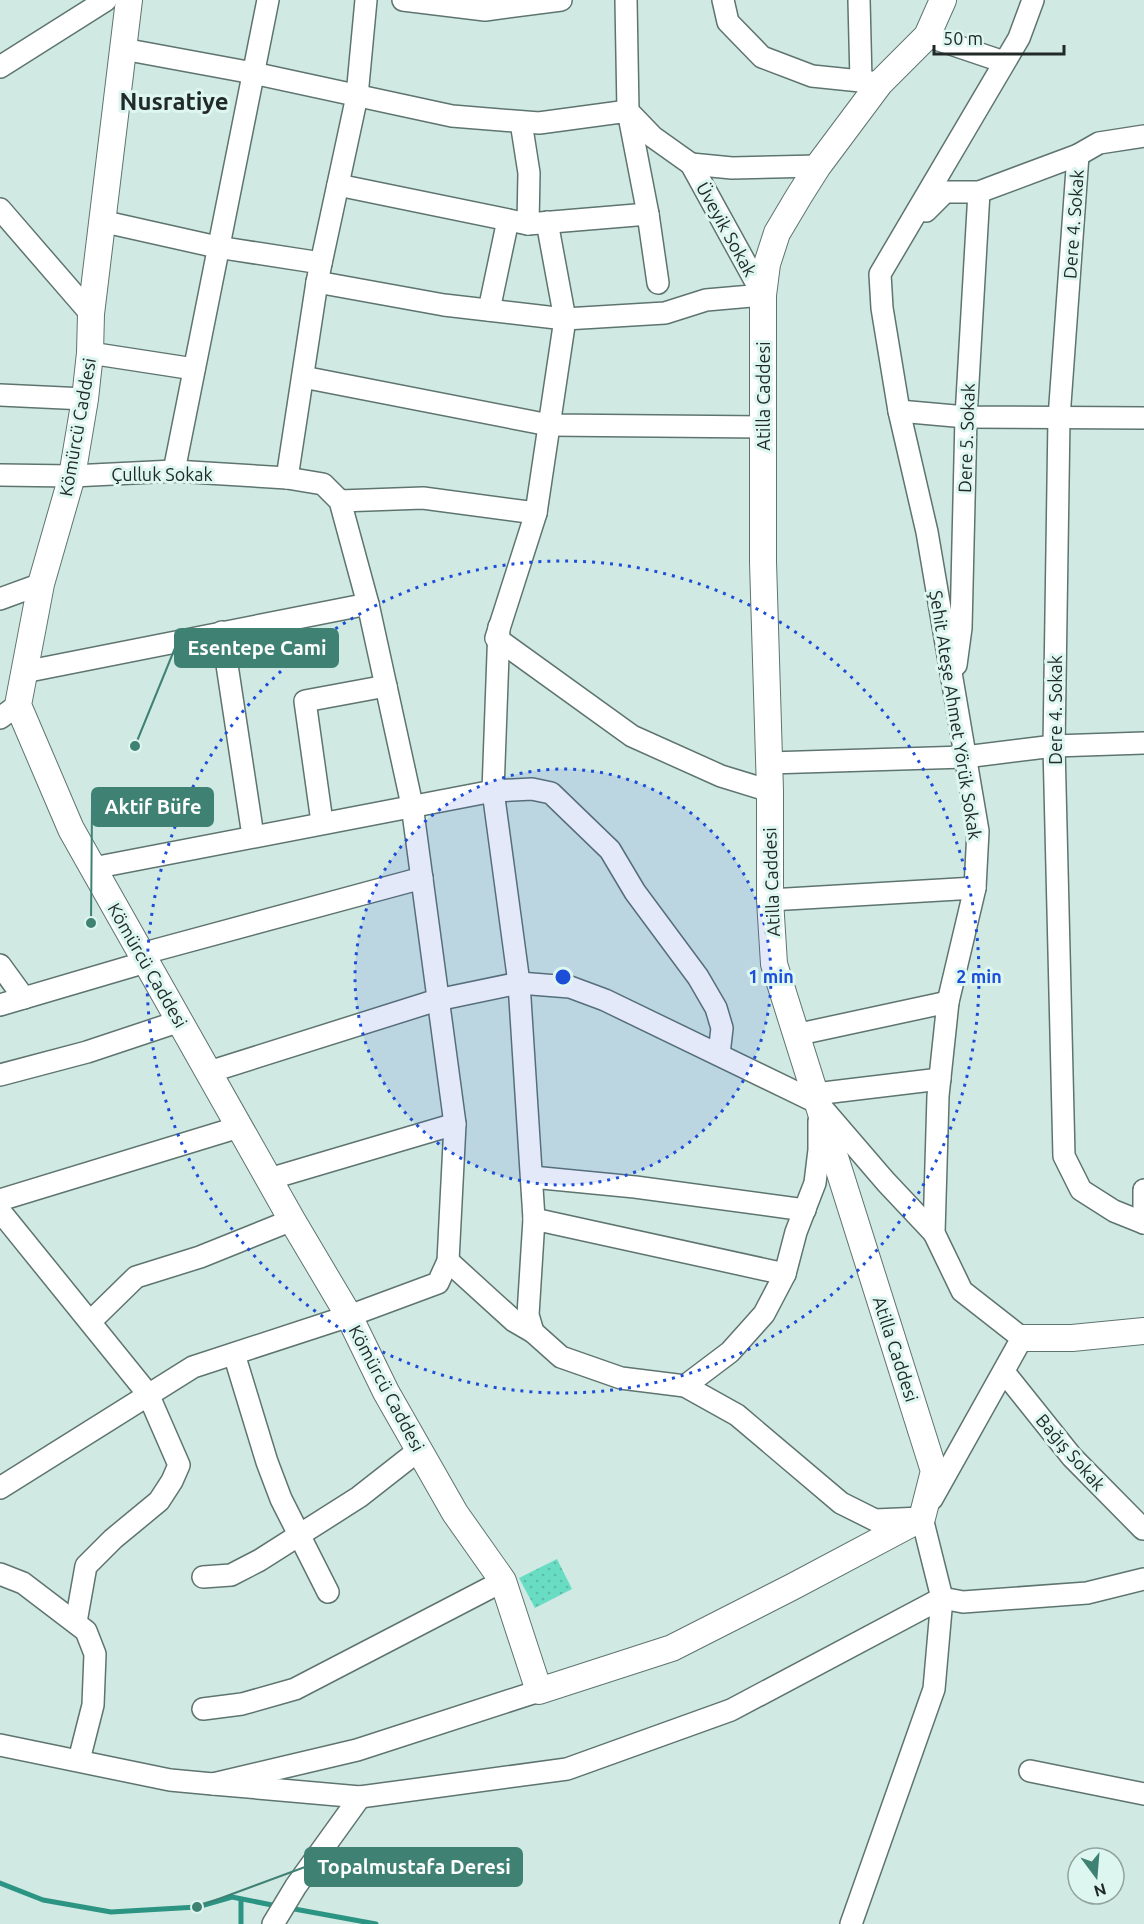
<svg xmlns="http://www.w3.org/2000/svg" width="1144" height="1924" font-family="Ubuntu,sans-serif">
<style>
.park{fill:url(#park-dots)}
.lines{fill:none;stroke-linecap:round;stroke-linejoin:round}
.stream{stroke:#2c9482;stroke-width:5}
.minor-casing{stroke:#5e746f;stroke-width:24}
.tertiary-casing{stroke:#5e746f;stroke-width:28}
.minor{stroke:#fff;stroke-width:21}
.tertiary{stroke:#fff;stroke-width:26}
.ring{fill:none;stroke:#1d4ed8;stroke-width:3;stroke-dasharray:3 6}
.labels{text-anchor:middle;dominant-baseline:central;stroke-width:6;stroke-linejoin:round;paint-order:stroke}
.street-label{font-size:18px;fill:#212a28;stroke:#def6f0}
.district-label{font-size:24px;font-weight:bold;fill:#212a28;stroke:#def6f0}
.centre{fill:#1d4ed8;stroke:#def6f0;stroke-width:3}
.ring-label{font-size:18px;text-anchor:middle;font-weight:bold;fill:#1d4ed8;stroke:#def6f0;stroke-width:6;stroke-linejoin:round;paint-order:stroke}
.leader{fill:none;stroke:#3f8274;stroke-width:2}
.callout-dot{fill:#3f8274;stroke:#def6f0;stroke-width:2}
.callout{fill:#3f8274;stroke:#3f8274;stroke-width:2}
.callout-label{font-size:20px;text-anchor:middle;font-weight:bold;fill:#fff}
</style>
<defs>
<pattern id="park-dots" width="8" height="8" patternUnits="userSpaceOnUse" patternTransform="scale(1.5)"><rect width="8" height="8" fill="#69dcc4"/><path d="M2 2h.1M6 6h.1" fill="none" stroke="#5bbda8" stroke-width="1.8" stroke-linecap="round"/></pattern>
</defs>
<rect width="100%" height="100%" fill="#d1e9e3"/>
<polygon class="park" points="557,1559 572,1589 535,1608 519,1578"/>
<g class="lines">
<g class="stream">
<polyline points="0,1883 43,1900 111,1912 197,1907 232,1897 277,1906"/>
<polyline points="289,1908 376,1924"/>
<polyline points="241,1924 241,1900"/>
</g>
<g class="minor-casing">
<g id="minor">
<polyline points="403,0 485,10 561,0"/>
<polyline points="723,0 728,22 762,57 812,76 880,83"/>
<polyline points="859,0 861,81"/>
<polyline points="927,36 1004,62"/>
<polyline points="123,49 253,73 452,116 539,123 628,111 648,214 658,283"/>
<polyline points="0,67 106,0"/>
<polyline points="521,122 529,173 528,224"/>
<polyline points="1078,155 1059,418 1054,746 1064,1156 1081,1190 1114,1211 1144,1223"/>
<polyline points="691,164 732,168 818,166"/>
<polyline points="338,185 528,224 648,214"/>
<polyline points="0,209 91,314"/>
<polyline points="926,211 945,192 979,192 1078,155 1099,143 1144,136"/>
<polyline points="101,221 217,247 321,263"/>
<polyline points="317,282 444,305 565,319 665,313 706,300 763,295 691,164 653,137 628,111 626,0"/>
<polyline points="489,310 508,220"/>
<polyline points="90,353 194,369"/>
<polyline points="303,377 549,425 764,427"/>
<polyline points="0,395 85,399"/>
<polyline points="899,411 966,417 1144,418"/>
<polyline points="174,471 268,0"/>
<polyline points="0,475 72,476 174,471 287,478 323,484 340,501 368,604 412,805 455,1124 448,1261 438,1283 349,1316 193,1367 0,1488"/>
<polyline points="287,478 317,282 357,96 366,0"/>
<polyline points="340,501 423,498 536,513 565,319 547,222"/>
<polyline points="536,513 496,638 632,736 721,776 770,791"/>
<polyline points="0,599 41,584"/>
<polyline points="499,627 493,791 519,983 534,1219 528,1315 533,1332"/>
<polyline points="222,632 253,836"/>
<polyline points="956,665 961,628 966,417 979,192"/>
<polyline points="24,672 368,604"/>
<polyline points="0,718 18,705"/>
<polyline points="769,763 965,757 1054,746 1144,743"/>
<polyline points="322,822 305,701 386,686"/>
<polyline points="93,868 493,791 532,789 551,793 610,850 635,892 698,977 716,1008 722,1028 719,1054"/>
<polyline points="770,900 975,888"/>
<polyline points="141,954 422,878"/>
<polyline points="0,965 24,998"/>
<polyline points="0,1005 146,962"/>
<polyline points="795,1035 948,1002"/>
<polyline points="209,1072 437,1000 519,983 570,987 605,1000 818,1103 886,1182 934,1233"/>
<polyline points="0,1075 87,1052 180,1021"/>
<polyline points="815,1094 940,1079"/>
<polyline points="532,1177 635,1187 805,1210"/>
<polyline points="269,1179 455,1124"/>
<polyline points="0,1200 239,1127"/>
<polyline points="0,1211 148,1394 179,1465 172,1481 159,1501 113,1539 86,1566 76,1622"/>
<polyline points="534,1219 785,1274"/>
<polyline points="1144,1223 1144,1190"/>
<polyline points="448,1261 514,1321 533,1332 561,1357 621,1378 685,1386 737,1415 841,1503 875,1520 922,1518"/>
<polyline points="91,1321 136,1277 200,1257 292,1220"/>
<polyline points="234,1354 267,1462 281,1499 328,1592"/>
<polyline points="1004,1372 1072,1457 1143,1529"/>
<polyline points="685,1386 730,1352 764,1314 785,1274 796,1232 815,1183 819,1150 819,1121"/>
<polyline points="932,1499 1022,1338 962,1291 934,1233 938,1096 948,1002 975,888 978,831 927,532 899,411 882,308 880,274 1019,38 1033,0"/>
<polyline points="922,1518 942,1598 963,1602 1087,1593 1144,1579"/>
<polyline points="0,1574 23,1583 86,1631 95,1654 93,1705 79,1760"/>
<polyline points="203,1577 231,1575 260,1560 359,1497 419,1450"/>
<polyline points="203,1709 242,1704 295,1689 503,1581"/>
<polyline points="0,1745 170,1780 213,1784 357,1750 539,1691"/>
<polyline points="1030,1771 1144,1794"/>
<polyline points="213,1784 360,1797 567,1769 731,1710 942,1598 934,1689 851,1924"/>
<polyline points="273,1924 296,1886 360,1797"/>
</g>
</g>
<g class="tertiary-casing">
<g id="tertiary">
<polyline points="129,0 91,314 90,353 85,399 72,476 41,584 18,705 71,829 93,868 292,1220 349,1316 386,1392 455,1513 503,1581 539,1691 672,1648 792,1587 922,1518 934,1471 774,964 770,900 770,791 763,562 763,295 767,264 777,233 799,196 818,166 880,83 927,36 943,0"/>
<polyline points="1022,1338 1072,1338 1144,1331"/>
</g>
</g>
<use href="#minor" class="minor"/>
<use href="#tertiary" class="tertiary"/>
</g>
<circle cx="563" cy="977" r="208" fill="#1d4ed8" fill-opacity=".12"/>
<g class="ring">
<circle cx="563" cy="977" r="208"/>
<circle cx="563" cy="977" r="416"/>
</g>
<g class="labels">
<g class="street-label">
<text transform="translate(1073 224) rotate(-86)">Dere 4. Sokak</text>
<text transform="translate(727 229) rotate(61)">Üveyik Sokak</text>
<text transform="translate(763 396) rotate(-90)">Atilla Caddesi</text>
<text transform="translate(77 427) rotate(-80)">Kömürcü Caddesi</text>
<text transform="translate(966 438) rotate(-88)">Dere 5. Sokak</text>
<text x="162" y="474">Çulluk Sokak</text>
<text transform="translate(1055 710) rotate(-90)">Dere 4. Sokak</text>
<text transform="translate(956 715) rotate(81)">Şehit Ateşe Ahmet Yörük Sokak</text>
<text transform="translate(771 882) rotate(-92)">Atilla Caddesi</text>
<text transform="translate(148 965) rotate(60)">Kömürcü Caddesi</text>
<text transform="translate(896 1349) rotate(72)">Atilla Caddesi</text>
<text transform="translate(387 1388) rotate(62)">Kömürcü Caddesi</text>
<text transform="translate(1071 1452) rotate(49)">Bağış Sokak</text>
</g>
<g class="district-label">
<text x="174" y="101">Nusratiye</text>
</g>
</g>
<circle cx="563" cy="977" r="9" class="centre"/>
<g class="ring-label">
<text x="771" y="983">1 min</text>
<text x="979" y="983">2 min</text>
</g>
<path class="leader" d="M135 746L175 648M91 923L92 807M197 1907L305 1867"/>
<g class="callout-dot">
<circle cx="135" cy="746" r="6"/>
<circle cx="91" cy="923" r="6"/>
<circle cx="197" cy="1907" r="6"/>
</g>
<g class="callout">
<rect x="175" y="629" width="163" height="38" rx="6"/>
<rect x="92" y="788" width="121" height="38" rx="6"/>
<rect x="305" y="1848" width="217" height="38" rx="6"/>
</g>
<g class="callout-label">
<text x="257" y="655">Esentepe Cami</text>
<text x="153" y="814">Aktif Büfe</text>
<text x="414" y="1874">Topalmustafa Deresi</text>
</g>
<g transform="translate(1096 1876) rotate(164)"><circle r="28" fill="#def6f0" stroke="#92a4a0" stroke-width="1.5"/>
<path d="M0-4.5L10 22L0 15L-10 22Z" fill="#3f8274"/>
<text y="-9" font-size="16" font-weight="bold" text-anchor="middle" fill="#212a28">N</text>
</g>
<path d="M934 45v9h130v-9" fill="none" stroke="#212a28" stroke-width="3"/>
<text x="943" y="45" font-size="18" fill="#212a28" stroke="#def6f0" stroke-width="4.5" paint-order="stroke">50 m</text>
</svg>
